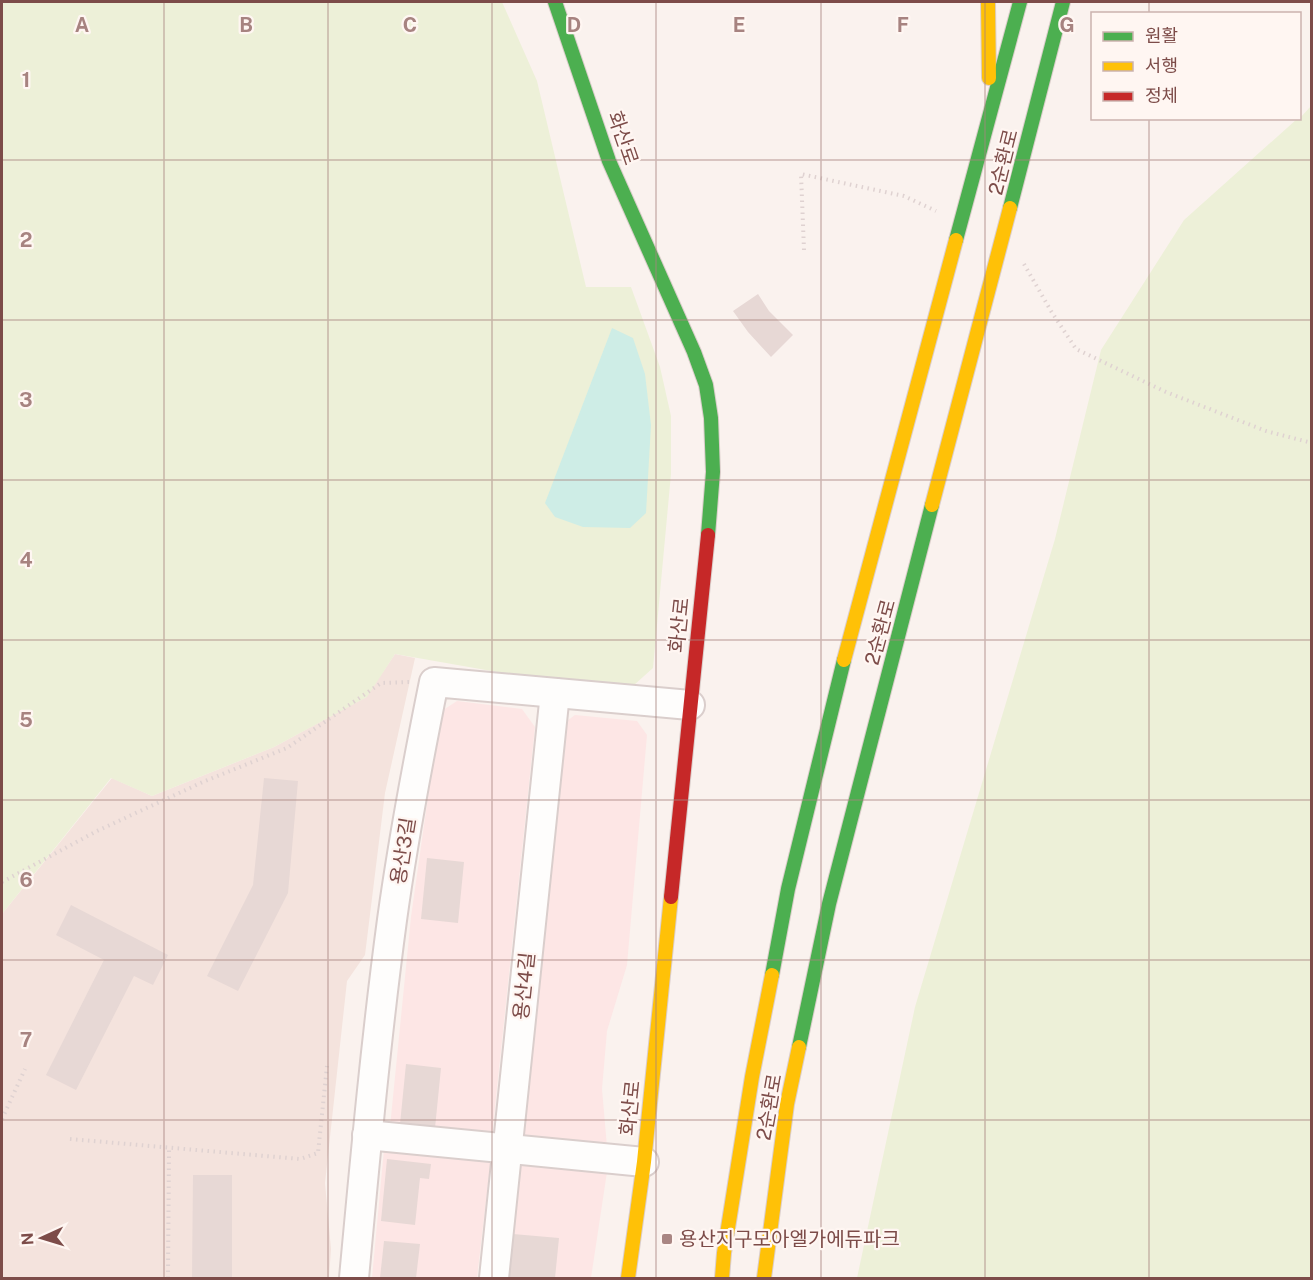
<svg xmlns="http://www.w3.org/2000/svg" width="1313" height="1280" font-family="'Public Sans','Noto Sans KR',sans-serif">
<style>
.residential{fill:#f4e3dd}
.commercial{fill:#fde6e5}
.green{fill:#edf0d8}
.water{fill:#ceede6}
.building{fill:#e7d8d5}
.lines{fill:none;stroke-linecap:round;stroke-linejoin:round}
.street-casing{stroke:#dacecc;stroke-width:32}
.fast-casing{stroke:#dbcecb;stroke-width:16}
.slow-casing{stroke:#dbcecb;stroke-width:16}
.jam-casing{stroke:#dbcecb;stroke-width:16}
.path{stroke:#dfd2d1;stroke-width:4;stroke-dasharray:1.5 4.5;stroke-linecap:butt}
.street{stroke:#fefdfc;stroke-width:28}
.fast{stroke:#4caf50;stroke-width:14}
.slow{stroke:#ffc107;stroke-width:14}
.jam{stroke:#c62828;stroke-width:14}
.grid{fill:none;stroke:#a78380;stroke-width:1.5;stroke-opacity:0.55}
.poi-dot{fill:#a98683;stroke:#fff6f2;stroke-width:2}
.labels{text-anchor:middle;dominant-baseline:central;stroke-width:4.5;stroke-linejoin:round;paint-order:stroke}
.street-label{font-size:20px;fill:#7d4c49;stroke:#fff6f2}
.poi-label{font-size:20px;fill:#7d4c49;stroke:#fff6f2;text-anchor:start}
.grid-label{font-size:20px;text-anchor:middle;font-weight:bold;fill:#a78380;stroke:#fff6f2;stroke-width:4.5;stroke-linejoin:round;paint-order:stroke}
</style>
<rect width="100%" height="100%" fill="#faf2ee"/>
<polygon class="residential" points="395,654 415,658 385,793 365,955 347,981 325,1183 331,1249 329,1278 2,1278 2,914 112,778 152,796 274,747 366,697"/>
<g class="commercial">
<polygon points="457,701 522,709 535,727 492,1136 390,1127 411,917 440,712"/>
<polygon points="575,715 637,721 647,735 627,965 607,1031 602,1089 607,1147 523,1138 559,727"/>
<polygon points="384,1149 491,1158 477,1278 372,1278"/>
<polygon points="521,1161 607,1172 591,1278 505,1278"/>
</g>
<g class="green">
<polygon points="2,2 502,2 537,81 586,287 631,287 660,367 671,416 671,474 653,668 634,685 526,677 395,654 367,697 274,747 152,796 111,778 2,914"/>
<polygon points="1311,106 1311,1278 857,1278 915,1007 1055,539 1101,350 1184,220 1297,119 1300,118"/>
</g>
<polygon class="water" points="612,328 633,338 645,374 651,425 646,513 630,528 583,527 555,517 545,503"/>
<g class="building">
<polygon points="758,294 769,311 793,335 771,357 748,332 733,311"/>
<polygon points="264,778 298,781 288,893 238,991 207,976 253,885"/>
<polygon points="427,858 464,862 458,923 421,919"/>
<polygon points="71,905 168,955 153,985 134,976 76,1090 46,1075 104,960 56,935"/>
<polygon points="406,1064 441,1068 435,1128 400,1124"/>
<polygon points="387,1159 431,1164 429,1179 420,1178 415,1225 381,1221"/>
<polygon points="193,1175 232,1175 232,1278 192,1278"/>
<polygon points="513,1234 559,1238 555,1278 508,1278"/>
<polygon points="384,1241 420,1244 416,1278 380,1278"/>
</g>
<g class="lines">
<g class="street-casing">
<g id="street">
<polyline points="367,1135 644,1162"/>
<path d="M354,1278c11,-119 22,-239 38,-358 11,-80 26,-159 42,-238l256,23"/>
<polyline points="494,1278 555,693"/>
</g>
</g>
<g class="fast-casing">
<g id="fast">
<polyline points="555,2 609,161 694,352 706,385 711,418 713,472 708,535"/>
<polyline points="1010,208 1063,2"/>
<polyline points="956,240 1020,2"/>
<polyline points="772,975 788,889 844,660"/>
<polyline points="799,1047 829,904 932,505"/>
</g>
</g>
<g class="slow-casing">
<g id="slow">
<polyline points="988,2 989,78"/>
<polyline points="932,505 1010,208"/>
<polyline points="844,660 956,240"/>
<polyline points="628,1278 644,1162 671,897"/>
<polyline points="722,1278 724,1253 752,1077 772,975"/>
<polyline points="764,1278 787,1104 799,1047"/>
</g>
</g>
<g class="jam-casing">
<polyline id="jam" points="671,897 708,535"/>
</g>
<g class="path">
<polyline points="804,250 801,174 904,196 936,211"/>
<polyline points="1024,264 1051,311 1076,349 1166,392 1266,431 1312,443"/>
<polyline points="2,882 97,831 205,781 287,748 381,683 409,682"/>
<polyline points="2,1119 25,1069"/>
<polyline points="70,1139 300,1159 318,1153 327,1066"/>
<polyline points="168,1278 169,1147"/>
</g>
<use href="#street" class="street"/>
<use href="#fast" class="fast"/>
<use href="#slow" class="slow"/>
<use href="#jam" class="jam"/>
</g>
<path class="grid" d="M164,2v1276M328,2v1276M492,2v1276M656,2v1276M821,2v1276M985,2v1276M1149,2v12M1149,118v1160M2,160h1310M2,320h1310M2,480h1310M2,640h1310M2,800h1310M2,960h1310M2,1120h1310"/>
<rect class="poi-dot" x="661" y="1233" width="12" height="12" rx="3"/>
<g class="labels">
<g class="street-label">
<text transform="translate(623 138) rotate(71)">화산로</text>
<text transform="translate(1003 162) rotate(-76)">2순환로</text>
<text transform="translate(679 625) rotate(-84)">화산로</text>
<text transform="translate(880 632) rotate(-75)">2순환로</text>
<text transform="translate(403 851) rotate(-81)">용산3길</text>
<text transform="translate(524 986) rotate(-84)">용산4길</text>
<text transform="translate(769 1107) rotate(-80)">2순환로</text>
<text transform="translate(630 1108) rotate(-84)">화산로</text>
</g>
<g class="poi-label">
<text x="679" y="1239">용산지구모아엘가에듀파크</text>
</g>
</g>
<g class="grid-label">
<text x="82" y="32">A</text>
<text x="246" y="32">B</text>
<text x="410" y="32">C</text>
<text x="574" y="32">D</text>
<text x="739" y="32">E</text>
<text x="903" y="32">F</text>
<text x="1067" y="32">G</text>
<text x="26" y="87">1</text>
<text x="26" y="247">2</text>
<text x="26" y="407">3</text>
<text x="26" y="567">4</text>
<text x="26" y="727">5</text>
<text x="26" y="887">6</text>
<text x="26" y="1047">7</text>
</g>
<rect width="1313" height="1280" fill="none" stroke="#7d4c49" stroke-width="6"/>
<rect x="1091" y="12" width="210" height="108" fill="#fff6f2" stroke="#cbb2ae" stroke-width="1.5"/>
<rect x="1103" y="32" width="30" height="9" fill="#4caf50" stroke="#cbb2ae" stroke-width="1.5"/>
<text x="1145" y="42" font-size="18" fill="#7d4c49">원활</text>
<rect x="1103" y="62" width="30" height="9" fill="#ffc107" stroke="#cbb2ae" stroke-width="1.5"/>
<text x="1145" y="72" font-size="18" fill="#7d4c49">서행</text>
<rect x="1103" y="92" width="30" height="9" fill="#c62828" stroke="#cbb2ae" stroke-width="1.5"/>
<text x="1145" y="102" font-size="18" fill="#7d4c49">정체</text>
<g transform="translate(42 1238) rotate(266)" stroke="#fff6f2" stroke-width="4.5" paint-order="stroke">
<path d="M0-4.5L10 22L0 15L-10 22Z" fill="#7d4c49"/>
<text y="-9" font-size="16" font-weight="bold" text-anchor="middle" fill="#7d4c49">N</text>
</g>
</svg>
